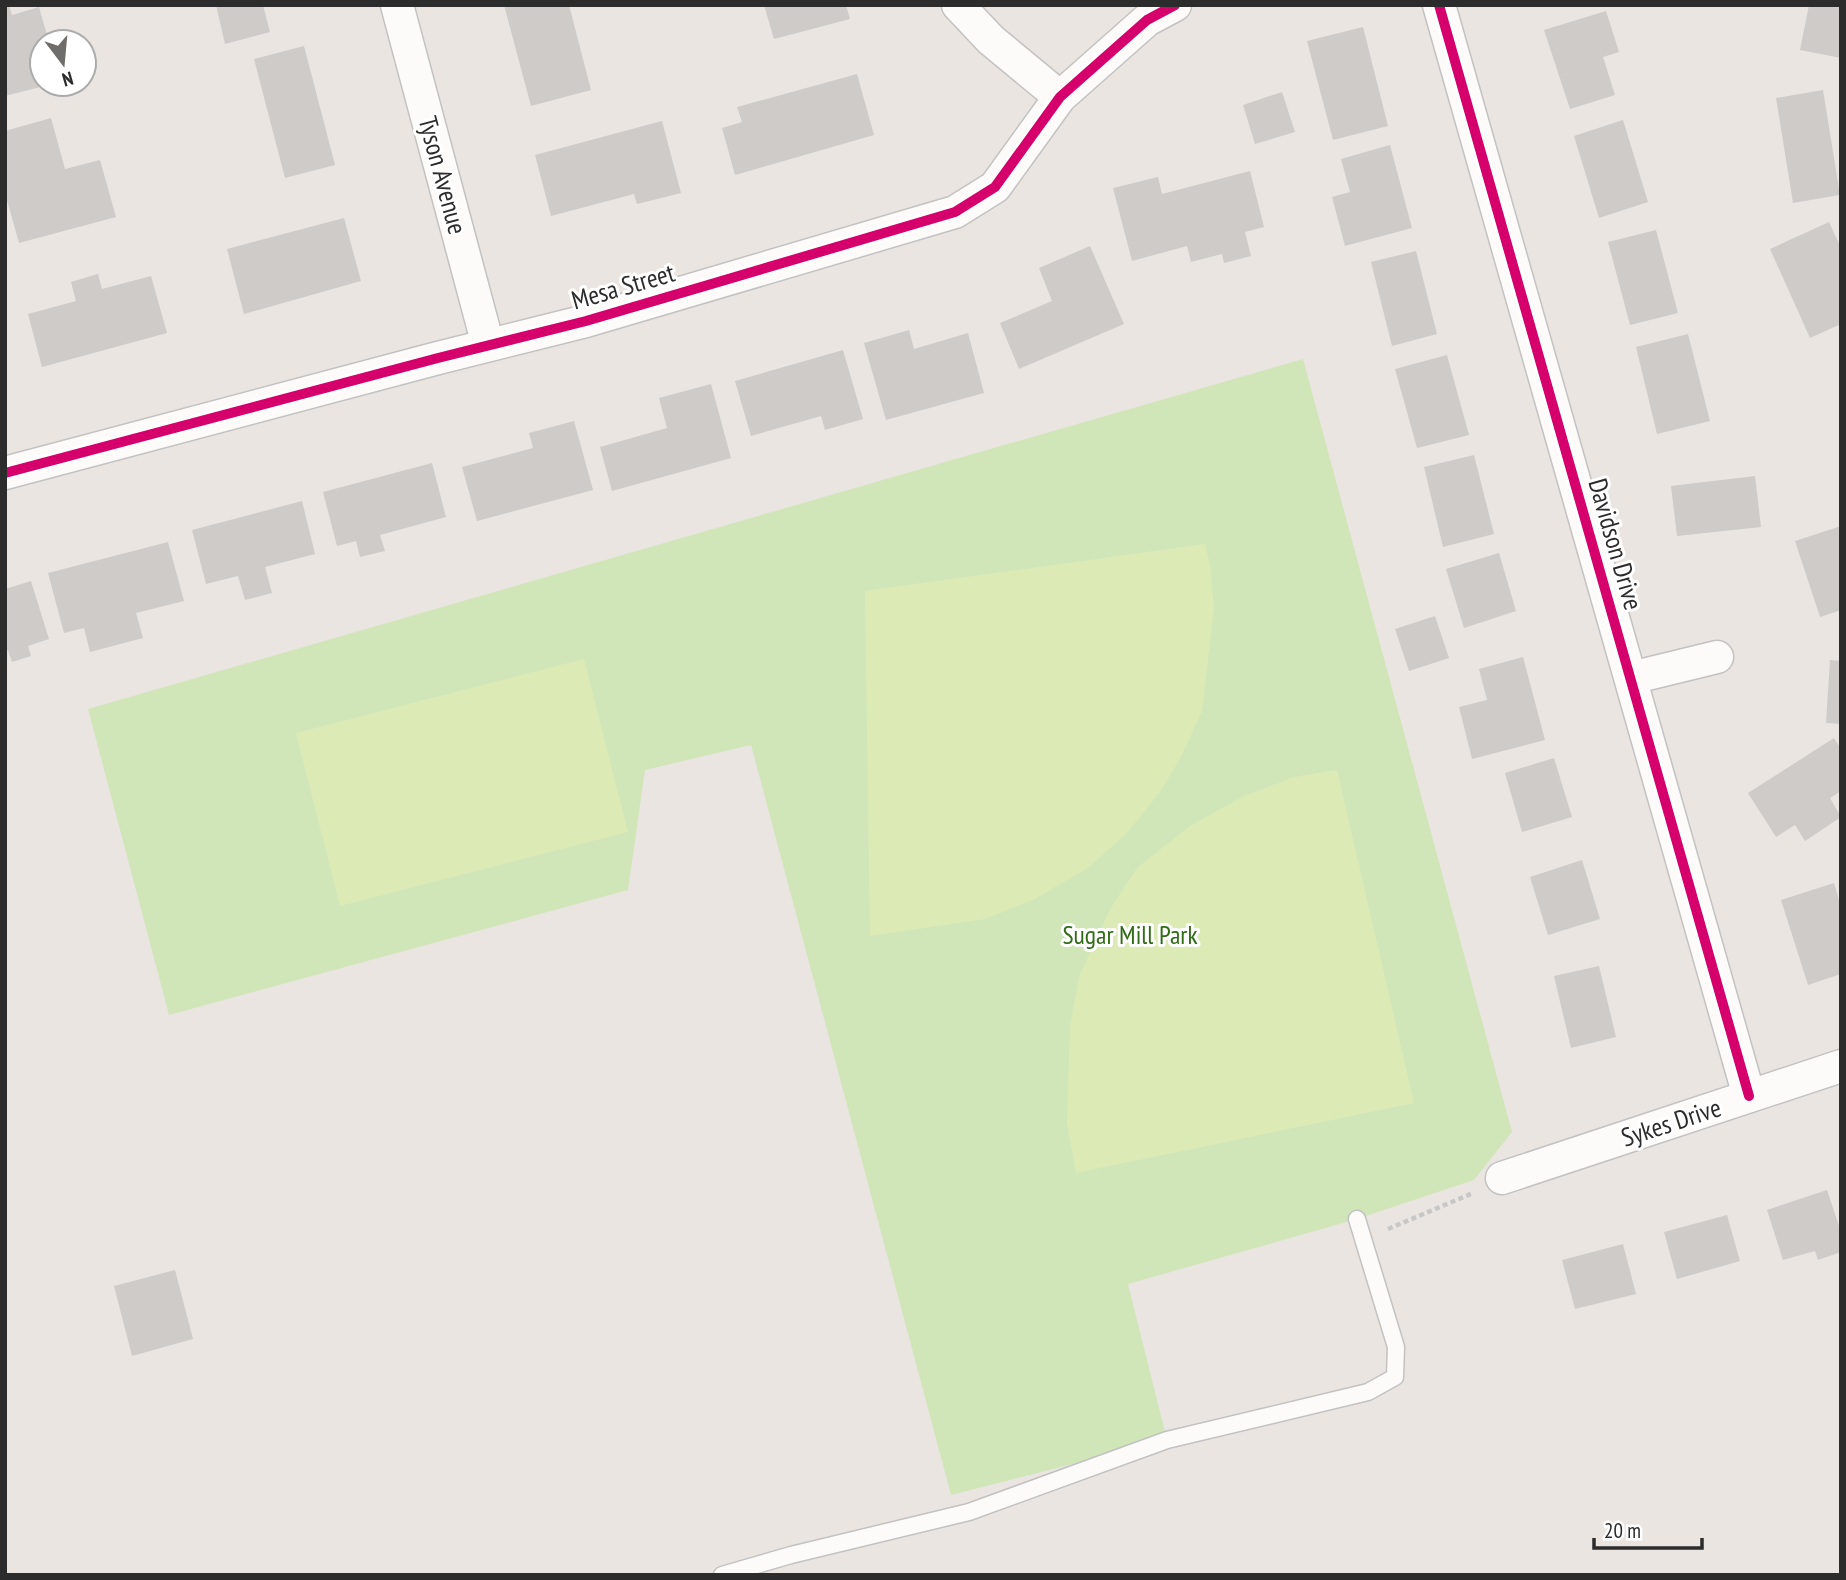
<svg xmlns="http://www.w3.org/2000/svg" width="1846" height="1580" font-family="'PT Sans Narrow',sans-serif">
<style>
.green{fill:#d0e6b9}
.pitch{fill:#dceab6}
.building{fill:#cfcbc8}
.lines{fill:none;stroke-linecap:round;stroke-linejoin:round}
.service-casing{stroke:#c3c2c3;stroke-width:19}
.minor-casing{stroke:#c3c2c3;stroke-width:35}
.path{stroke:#c8c7c7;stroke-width:4.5;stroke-dasharray:5 3.5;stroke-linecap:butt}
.service{stroke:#fcfbfa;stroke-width:16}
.minor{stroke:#fcfbfa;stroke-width:32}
.cycleway-casing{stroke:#fff;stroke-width:15}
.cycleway{stroke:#d6006c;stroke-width:10}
.labels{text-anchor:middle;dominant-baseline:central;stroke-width:6;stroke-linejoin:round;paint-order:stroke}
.street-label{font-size:26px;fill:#2c2c2c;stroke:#fff}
.park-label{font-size:26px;fill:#316d17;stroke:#fff}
</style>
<rect width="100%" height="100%" fill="#eae5e1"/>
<polygon class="green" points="1303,359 1512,1132 1474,1180 1357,1219 1128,1284 1167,1440 951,1495 751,745 645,770 628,890 169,1015 88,709"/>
<g class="pitch">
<polygon points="1205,544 1210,566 1214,608 1202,711 1181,757 1160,792 1127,833 1088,868 1035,899 985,919 870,936 865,591"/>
<polygon points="584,659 628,832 340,906 296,733"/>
<polygon points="1337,770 1414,1103 1076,1173 1067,1124 1070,1027 1079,977 1110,909 1137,868 1190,826 1242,797 1294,777"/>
</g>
<g class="building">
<polygon points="5,5 9,5 12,15 39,7 49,42 42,42 42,84 48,85 5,96"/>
<polygon points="216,5 263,5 270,32 225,44"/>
<polygon points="504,5 569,5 591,90 531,106"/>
<polygon points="764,5 846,5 850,19 774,39"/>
<polygon points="1809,5 1841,5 1841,58 1800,50"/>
<polygon points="1606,11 1619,52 1603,57 1615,95 1570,109 1544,30"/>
<polygon points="1363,27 1388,126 1333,140 1307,41"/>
<polygon points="304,46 335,165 285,178 254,59"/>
<polygon points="857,74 874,135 735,175 722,128 742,122 737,107"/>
<polygon points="1823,90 1840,195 1793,203 1776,98"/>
<polygon points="1282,92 1295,132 1255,144 1243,105"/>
<polygon points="51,118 65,169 100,160 116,217 19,243 5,193 5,131"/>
<polygon points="1623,120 1648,202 1599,218 1574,136"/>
<polygon points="662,121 681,193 637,204 634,194 551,216 535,155"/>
<polygon points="1390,145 1412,228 1345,246 1332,197 1350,192 1341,159"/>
<polygon points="1250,171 1264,227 1245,232 1251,256 1224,263 1222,254 1191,262 1187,246 1132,261 1113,188 1158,177 1162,194"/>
<polygon points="344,218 361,281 244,314 227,249"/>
<polygon points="1829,222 1841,248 1841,324 1810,338 1770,249"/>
<polygon points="1656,230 1678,313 1630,325 1608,242"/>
<polygon points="1090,246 1124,324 1019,369 1000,323 1052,301 1039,268"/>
<polygon points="1416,251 1437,334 1392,346 1371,262"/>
<polygon points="98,274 102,289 151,276 167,333 42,367 28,314 76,301 71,282"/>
<polygon points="909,330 914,349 968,333 984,393 886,420 864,343"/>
<polygon points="1688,334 1710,421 1657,434 1636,347"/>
<polygon points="843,350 863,419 825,430 821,416 751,436 735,381"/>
<polygon points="1447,355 1469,435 1417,448 1395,369"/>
<polygon points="711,384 731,458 612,491 600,447 667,428 659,398"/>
<polygon points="574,421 593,490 477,521 462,467 533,448 529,433"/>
<polygon points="1474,455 1494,534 1443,547 1424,467"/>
<polygon points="432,463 446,517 380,535 385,551 360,557 356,541 337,546 323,492"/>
<polygon points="1755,476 1761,527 1677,536 1671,486"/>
<polygon points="302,501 315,554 265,567 272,593 245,600 238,576 206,584 192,530"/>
<polygon points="1841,526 1841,610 1820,617 1795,541"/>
<polygon points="168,542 184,601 136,613 143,638 90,652 84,628 64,633 48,573"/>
<polygon points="1499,553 1516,611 1464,628 1446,569"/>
<polygon points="31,581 49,639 28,646 31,656 12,662 8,650 5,651 5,589"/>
<polygon points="1435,616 1449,658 1409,671 1395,629"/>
<polygon points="1523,657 1545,740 1472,759 1459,707 1487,700 1479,669"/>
<polygon points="1830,660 1841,661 1841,724 1826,723"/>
<polygon points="1834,738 1841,749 1841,791 1830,798 1841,817 1805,841 1795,825 1776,837 1748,793"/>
<polygon points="1554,758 1572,817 1522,832 1505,773"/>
<polygon points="1582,860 1600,919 1548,935 1530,877"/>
<polygon points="1834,883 1841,907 1841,974 1808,985 1781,900"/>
<polygon points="1599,966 1616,1037 1571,1048 1554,976"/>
<polygon points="1827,1190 1841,1232 1841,1252 1818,1260 1815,1251 1783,1260 1767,1210"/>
<polygon points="1727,1215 1740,1261 1677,1279 1664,1232"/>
<polygon points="1623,1244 1636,1294 1575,1309 1562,1260"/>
<polygon points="175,1270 193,1339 132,1356 114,1286"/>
</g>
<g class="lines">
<g class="service-casing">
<polyline id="service" points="722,1575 791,1555 969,1512 1167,1440 1368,1392 1395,1377 1396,1347 1357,1219"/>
</g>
<g class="minor-casing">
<g id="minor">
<polyline points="397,5 488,345"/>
<polyline points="958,5 991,40 1060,97"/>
<polyline points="1439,5 1749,1096"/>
<polyline points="5,473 438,358 586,321 955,212 995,187 1060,97 1147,20 1175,5"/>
<polyline points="1631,678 1717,657"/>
<polyline points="1502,1178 1841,1066"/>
</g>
</g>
<polyline class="path" points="1388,1229 1473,1193"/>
<use href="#service" class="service"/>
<use href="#minor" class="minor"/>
<g class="cycleway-casing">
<g id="cycleway">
<polyline points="1439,5 1749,1096"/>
<polyline points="5,473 438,358 586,321 955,212 995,187 1060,97 1147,20 1175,5"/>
</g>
</g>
<use href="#cycleway" class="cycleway"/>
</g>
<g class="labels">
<g class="street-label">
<text transform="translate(443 175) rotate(75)">Tyson Avenue</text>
<text transform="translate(623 286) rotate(-16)">Mesa Street</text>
<text transform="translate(1616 544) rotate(74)">Davidson Drive</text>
<text transform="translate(1671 1122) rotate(-18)">Sykes Drive</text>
</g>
<g class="park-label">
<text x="1130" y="934">Sugar Mill Park</text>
</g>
</g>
<rect width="1846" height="1580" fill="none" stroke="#2c2c2c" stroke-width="14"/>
<g transform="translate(63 63) rotate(164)"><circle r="33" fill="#ffffff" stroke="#ababab" stroke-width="2"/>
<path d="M0-5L12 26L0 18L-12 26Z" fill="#6e6d6b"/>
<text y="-10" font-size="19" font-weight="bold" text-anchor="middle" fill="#2c2c2c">N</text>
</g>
<path d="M1594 1538v10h108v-10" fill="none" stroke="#2c2c2c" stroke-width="3.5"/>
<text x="1604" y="1538" font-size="21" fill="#2c2c2c" stroke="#ffffff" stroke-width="5" paint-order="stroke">20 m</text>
</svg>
